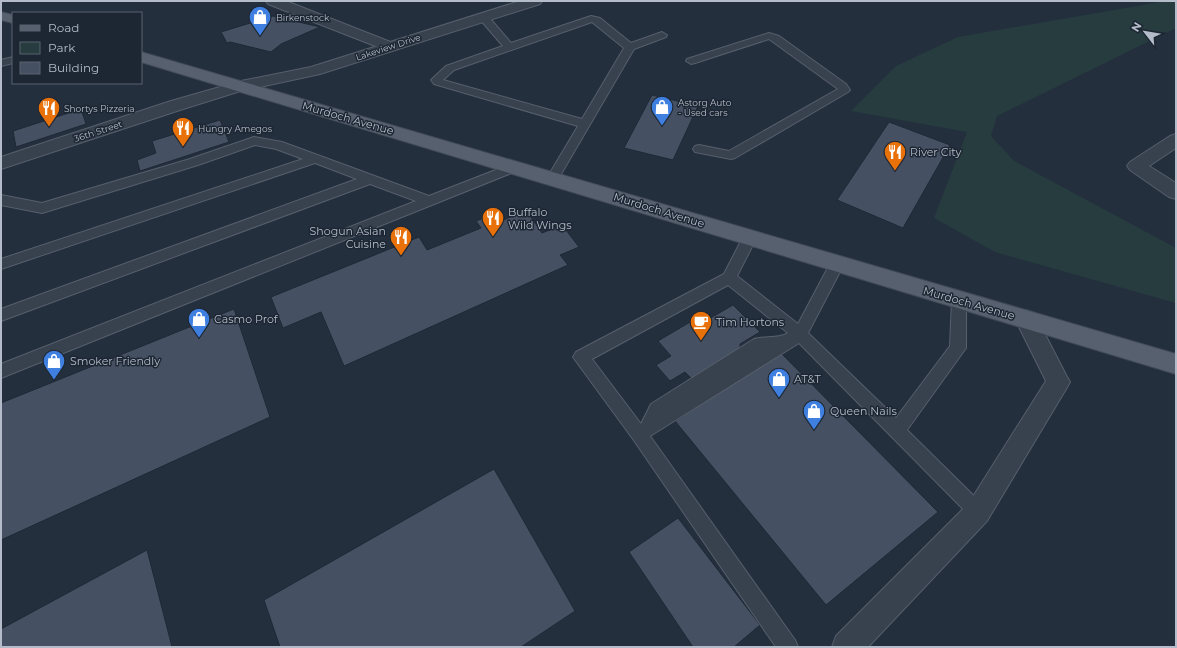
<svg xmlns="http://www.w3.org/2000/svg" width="1177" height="648" font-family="Montserrat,sans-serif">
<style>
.green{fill:#263c3f}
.building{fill:#455162;stroke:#1f2835}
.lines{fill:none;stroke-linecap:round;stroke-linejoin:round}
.service-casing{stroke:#565f6c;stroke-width:2}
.minor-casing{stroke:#565f6c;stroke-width:2}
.tertiary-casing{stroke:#565f6c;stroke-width:2}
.primary-casing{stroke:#414a57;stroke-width:2}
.service{fill:#38414e;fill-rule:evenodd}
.minor{fill:#38414e;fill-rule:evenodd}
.tertiary{fill:#38414e;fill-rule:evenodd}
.primary{fill:#56606e;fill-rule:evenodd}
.labels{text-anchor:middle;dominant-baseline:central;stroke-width:3;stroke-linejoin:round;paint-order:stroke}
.far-poi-label{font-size:9px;fill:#b4bcc9;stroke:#1d2633;text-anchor:start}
.far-street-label{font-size:9px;fill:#b4bcc9;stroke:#1d2633}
.street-label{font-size:11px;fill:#b4bcc9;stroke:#1d2633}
.poi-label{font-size:11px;fill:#b4bcc9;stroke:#1d2633;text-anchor:start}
</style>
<rect width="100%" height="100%" fill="#242f3e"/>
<polygon class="green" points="1166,1 1176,1 1176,28 997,116 991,136 1014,161 1176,248 1176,303 995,252 934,218 967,132 851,111 896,66 958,37"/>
<g class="building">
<polygon points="273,16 320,27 281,44 271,52 230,42 227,43 221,32"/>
<polygon points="652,95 698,106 673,160 624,148"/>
<polygon points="81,109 86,124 16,147 13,131"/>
<polygon points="220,120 229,142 140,171 137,160 156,153 152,141"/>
<polygon points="889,122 950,145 903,228 837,200"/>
<polygon points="526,210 542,233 562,225 579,247 560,255 568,265 344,366 321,312 283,328 271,297 419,237 427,250 481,228 476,221 496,213 501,221"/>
<polygon points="733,305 760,332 740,344 740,352 693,380 685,372 670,381 656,365 671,356 658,341 702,315 707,320"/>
<polygon points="234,309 270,417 1,540 1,403"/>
<polygon points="781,353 938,512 826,605 675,421"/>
<polygon points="494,469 575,611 521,647 280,647 264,600"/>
<polygon points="678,518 760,625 734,647 693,647 629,552"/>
<polygon points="147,550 172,647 1,647 1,629"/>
</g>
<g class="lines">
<g class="service-casing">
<g id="service">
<path d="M483,14l4,1 24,28 80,-27 9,2 31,25 31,-11 5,3 -1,2 -32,12 -77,132 -4,1 -4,-1 -2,-3 31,-52 -144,-42 -3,-4 15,-14 57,-20 -25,-29zM592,22l32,26 -42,71 -139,-39 11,-10z"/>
<polygon points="769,33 779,36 846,84 850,90 848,92 735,158 731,159 695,152 693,149 695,146 699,145 729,151 838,89 769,39 695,63 691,64 686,61 687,59"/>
<polygon points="13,57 13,63 1,66 1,60"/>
<polygon points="254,137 282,142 429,196 511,164 515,163 519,164 521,167 519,170 1,378 1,364 416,201 370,184 1,321 1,309 357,179 315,163 1,269 1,259 303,159 276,149 255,145 198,165 42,213 1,205 1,195 42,203 190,159"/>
<path d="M750,232l5,1 2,4 -20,39 61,48 34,-64 5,-1 5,1 2,4 -36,69 88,85 54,-72 2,-46 2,-4 5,-2 5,2 2,4v48l-59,82 77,76 3,6 -3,6 -6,3 -6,-3 -173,-175 -149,93 145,204 3,7h-22l-143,-208 -60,-82 3,-5 148,-78 21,-41zM728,285l60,48c-9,6 -24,3 -34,6l-103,65 -10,20 -49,-65z"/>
</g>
</g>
<g class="minor-casing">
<g id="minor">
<polygon points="266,1 286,1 393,43 396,46 393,49 388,51 383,49 268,4"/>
<polygon points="241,81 247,83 249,86 247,89 183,109 1,169 1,157 171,101"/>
<polygon points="1176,134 1176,148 1149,166 1176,183 1176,199 1169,197 1130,170 1127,166 1130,162 1170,136"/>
<polygon points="1026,310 1034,313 1066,375 1070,382 1066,389 987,521 868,647 832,647 836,636 969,503 1046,381 1015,319 1018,313"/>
</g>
</g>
<g class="tertiary-casing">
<polygon id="tertiary" points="520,1 542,1 540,4 320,74 241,91 235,89 233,86 235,83 241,81 311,67"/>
</g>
<g class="primary-casing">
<g id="primary">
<polygon points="1,12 13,15 13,23 1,20"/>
<polygon points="141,52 1176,354 1176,374 141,62"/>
</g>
</g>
<use href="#service" class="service"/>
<use href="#minor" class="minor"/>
<use href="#tertiary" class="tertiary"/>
<use href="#primary" class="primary"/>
</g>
<defs>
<g id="shop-pin" transform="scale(1.15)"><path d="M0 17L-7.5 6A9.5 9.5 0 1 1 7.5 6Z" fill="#3f7fe0" stroke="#1d2633"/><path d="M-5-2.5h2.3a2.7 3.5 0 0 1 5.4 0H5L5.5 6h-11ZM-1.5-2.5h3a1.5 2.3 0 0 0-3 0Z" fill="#fff"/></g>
<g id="restaurant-pin" transform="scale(1.15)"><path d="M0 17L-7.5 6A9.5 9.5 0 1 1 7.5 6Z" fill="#e8710a" stroke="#1d2633"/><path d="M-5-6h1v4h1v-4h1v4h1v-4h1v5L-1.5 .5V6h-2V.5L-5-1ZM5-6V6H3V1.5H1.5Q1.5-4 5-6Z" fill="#fff"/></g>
<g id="cafe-pin" transform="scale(1.15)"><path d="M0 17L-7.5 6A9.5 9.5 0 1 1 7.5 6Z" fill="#e8710a" stroke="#1d2633"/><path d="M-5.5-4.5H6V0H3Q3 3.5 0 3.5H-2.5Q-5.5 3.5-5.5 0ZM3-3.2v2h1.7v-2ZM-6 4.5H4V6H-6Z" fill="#fff"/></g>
</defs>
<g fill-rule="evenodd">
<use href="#shop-pin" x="260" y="17"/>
<use href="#shop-pin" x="662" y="107"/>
<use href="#restaurant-pin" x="49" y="108"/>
<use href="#restaurant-pin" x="183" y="128"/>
<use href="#restaurant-pin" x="895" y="152"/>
<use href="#restaurant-pin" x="493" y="218"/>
<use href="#restaurant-pin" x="401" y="237"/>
<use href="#shop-pin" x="199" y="319"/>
<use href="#cafe-pin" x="701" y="322"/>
<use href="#shop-pin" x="54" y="361"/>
<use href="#shop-pin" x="779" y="379"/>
<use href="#shop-pin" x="814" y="411"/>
</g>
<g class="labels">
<g class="far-poi-label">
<text x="276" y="17">Birkenstock</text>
<text x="678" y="102">Astorg Auto<tspan x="678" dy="10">- Used cars</tspan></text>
<text x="64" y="108">Shortys Pizzeria</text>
<text x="198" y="128">Hungry Amegos</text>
</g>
<g class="far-street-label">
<text transform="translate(388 47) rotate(-18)">Lakeview Drive</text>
<text transform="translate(98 131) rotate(-18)">36th Street</text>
</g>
<g class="street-label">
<text transform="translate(348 118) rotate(16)">Murdoch Avenue</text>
<text transform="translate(659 210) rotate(17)">Murdoch Avenue</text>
<text transform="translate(969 303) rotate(16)">Murdoch Avenue</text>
</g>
<g class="poi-label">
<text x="910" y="152">River City</text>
<text x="508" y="212">Buffalo<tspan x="508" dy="13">Wild Wings</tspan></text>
<text x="386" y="231" text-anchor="end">Shogun Asian<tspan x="386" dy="13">Cuisine</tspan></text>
<text x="214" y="319">Casmo Prof</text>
<text x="716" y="322">Tim Hortons</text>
<text x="70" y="361">Smoker Friendly</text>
<text x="794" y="379">AT&amp;T</text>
<text x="830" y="411">Queen Nails</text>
</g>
</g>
<rect width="1177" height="648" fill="none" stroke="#b4bcc9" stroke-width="4"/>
<rect x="12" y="12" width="130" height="72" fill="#1d2633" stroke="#59626f"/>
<rect x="20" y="25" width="20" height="6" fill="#56606e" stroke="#59626f"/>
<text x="48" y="32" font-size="12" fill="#b4bcc9">Road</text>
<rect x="20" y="42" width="20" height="12" fill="#263c3f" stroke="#59626f"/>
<text x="48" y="52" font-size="12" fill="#b4bcc9">Park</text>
<rect x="20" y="62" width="20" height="12" fill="#455162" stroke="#59626f"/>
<text x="48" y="72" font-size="12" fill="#b4bcc9">Building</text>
<g transform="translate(1145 32) rotate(301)" stroke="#1d2633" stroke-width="3" paint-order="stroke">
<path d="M0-3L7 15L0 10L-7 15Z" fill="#b4bcc9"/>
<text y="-6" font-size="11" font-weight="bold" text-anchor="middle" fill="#b4bcc9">N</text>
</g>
</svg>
